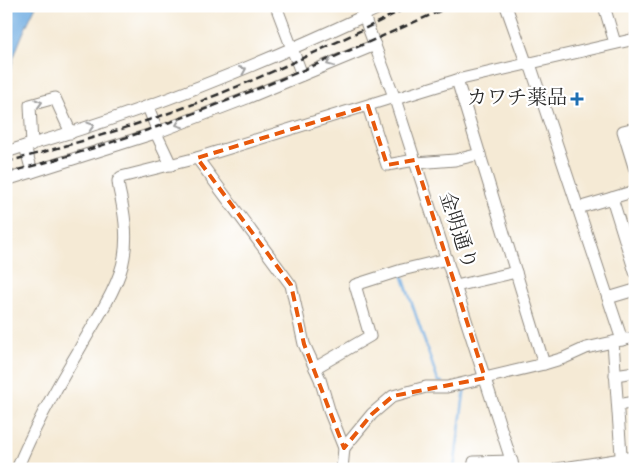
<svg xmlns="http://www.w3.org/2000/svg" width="641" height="475" font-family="Vollkorn,'Noto Serif JP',serif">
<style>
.water{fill:#6eace1;stroke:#4c6c86}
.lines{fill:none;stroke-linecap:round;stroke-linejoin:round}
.stream{stroke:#6eace1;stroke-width:2.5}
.minor-casing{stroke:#908a80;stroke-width:13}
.minor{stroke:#fff;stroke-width:11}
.rail{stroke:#2b2b2b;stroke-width:2.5;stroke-dasharray:8 4;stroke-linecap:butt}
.oneway{stroke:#a0a0a0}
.marked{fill:none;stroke:#e8590c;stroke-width:4;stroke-dasharray:10 6;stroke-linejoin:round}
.poi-dot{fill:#1f6fb2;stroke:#fff;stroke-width:2}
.labels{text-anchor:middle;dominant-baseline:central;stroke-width:4.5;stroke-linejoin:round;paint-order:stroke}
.poi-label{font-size:20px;fill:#2b2b2b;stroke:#fff;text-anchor:end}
.street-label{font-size:20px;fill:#2b2b2b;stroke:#fff}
</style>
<rect width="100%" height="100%" fill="#fff"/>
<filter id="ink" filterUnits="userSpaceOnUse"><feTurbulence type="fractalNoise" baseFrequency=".02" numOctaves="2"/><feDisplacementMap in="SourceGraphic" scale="10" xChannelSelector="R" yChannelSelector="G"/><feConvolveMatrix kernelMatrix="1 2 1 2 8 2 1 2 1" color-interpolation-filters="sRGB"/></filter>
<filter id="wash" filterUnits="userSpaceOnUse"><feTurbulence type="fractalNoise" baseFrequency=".0096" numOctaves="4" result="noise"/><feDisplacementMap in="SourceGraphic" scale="20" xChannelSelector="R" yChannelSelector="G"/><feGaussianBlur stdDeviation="1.12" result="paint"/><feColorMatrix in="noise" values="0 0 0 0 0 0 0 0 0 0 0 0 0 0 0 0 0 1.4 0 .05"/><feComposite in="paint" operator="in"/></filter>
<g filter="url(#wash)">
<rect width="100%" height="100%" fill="#f5ead5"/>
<path class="water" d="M6,6h30c-13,26 -26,55 -30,84z"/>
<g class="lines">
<g class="stream">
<polyline points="402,274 438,381 442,382"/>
<polyline points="454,469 465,386"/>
</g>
</g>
</g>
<g filter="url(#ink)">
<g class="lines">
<g class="minor-casing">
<g id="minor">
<polyline points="276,6 302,75"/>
<polyline points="360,6 395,99 514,469"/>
<polyline points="506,6 527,65"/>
<polyline points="604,6 615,43"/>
<polyline points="364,15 383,6"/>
<path d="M364,16c-110,51 -222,97 -339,130l7,26 126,-40 89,-34 128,-53"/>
<polyline points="530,64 622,340"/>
<polyline points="457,80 544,364"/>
<polyline points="395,99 457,80 635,39"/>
<polyline points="368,106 387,165 415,160"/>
<polyline points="148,107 158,132"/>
<polyline points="635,128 623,131 635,170"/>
<polyline points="156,133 171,165"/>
<polyline points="32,145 30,105 55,98 71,133"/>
<polyline points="6,152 25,146"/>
<polyline points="197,158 291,285 304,344 320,379 330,413 344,448 342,469"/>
<polyline points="416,163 455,160 480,154"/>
<polyline points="6,180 32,172"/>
<polyline points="612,198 635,191"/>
<polyline points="578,208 612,198 635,272"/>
<polyline points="456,286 516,272"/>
<polyline points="608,298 635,290"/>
<polyline points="613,342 622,469"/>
<polyline points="315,368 370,336 355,285 402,270 447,259"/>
<polyline points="615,375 635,372"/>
<polyline points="618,405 635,402"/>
<polyline points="344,448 372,414 393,396 426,387 447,387 544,364 564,358 586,348 635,337"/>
<path d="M17,469c17,-42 39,-81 62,-119 14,-26 41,-64 45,-93 4,-23 0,-46 -5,-68l-1,-8 3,-4 76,-19 197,-61"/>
<polyline points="473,469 474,462 512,461"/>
<polyline points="557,469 635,457"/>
</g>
</g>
<use href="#minor" class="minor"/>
<g class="rail">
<path d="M6,162c65,-17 130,-36 193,-60 72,-28 142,-61 211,-96"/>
<path d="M6,173c154,-39 300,-103 445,-167"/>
</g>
</g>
<defs><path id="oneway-chevron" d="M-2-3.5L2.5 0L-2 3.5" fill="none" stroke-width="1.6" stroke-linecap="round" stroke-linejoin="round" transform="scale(1.25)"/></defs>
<g class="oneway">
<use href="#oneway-chevron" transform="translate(330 63) rotate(158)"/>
<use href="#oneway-chevron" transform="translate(243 70) rotate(-23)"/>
<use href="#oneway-chevron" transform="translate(39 103) rotate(-16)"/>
<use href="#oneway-chevron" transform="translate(179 124) rotate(159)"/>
<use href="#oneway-chevron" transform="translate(91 126) rotate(-17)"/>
</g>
</g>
<path class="marked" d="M368,106l19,59 28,-5 70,218 -92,18 -21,18 -28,34 -40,-104 -13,-59 -94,-127z"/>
<path class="poi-dot" d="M574.5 91.5h5v5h5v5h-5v5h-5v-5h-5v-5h5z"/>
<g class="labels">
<g class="poi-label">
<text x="567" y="99">カワチ薬品</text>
</g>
<g class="street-label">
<text transform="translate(457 231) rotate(72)">金明通り</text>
</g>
</g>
<rect width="641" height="475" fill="none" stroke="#fff" stroke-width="25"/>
</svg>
